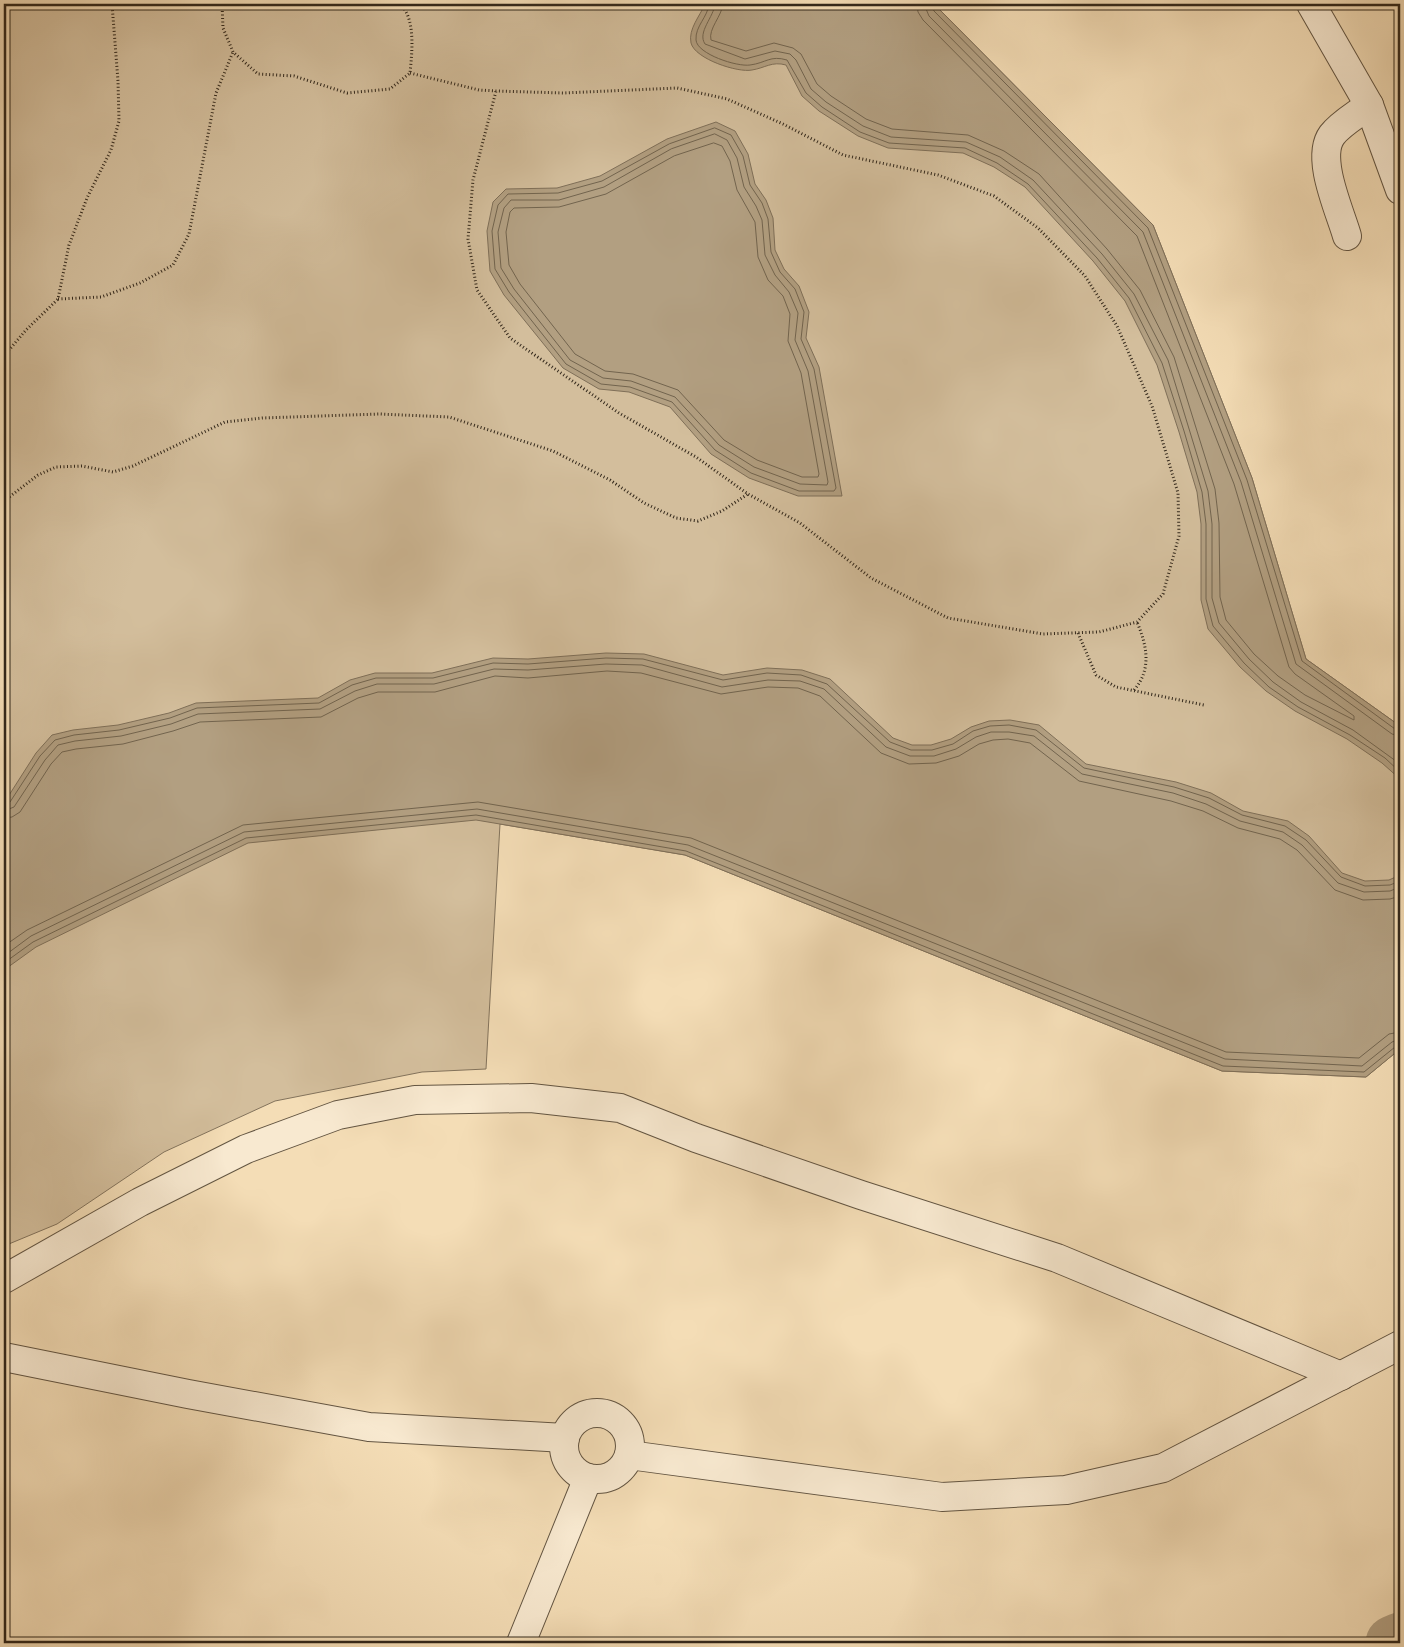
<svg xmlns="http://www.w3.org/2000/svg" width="1404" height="1647" font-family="'Gentium Book Plus',serif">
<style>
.green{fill:#d3be9c;stroke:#83735c}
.water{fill:#b29f81;stroke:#7f6f58}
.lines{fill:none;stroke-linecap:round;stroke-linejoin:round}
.shore{stroke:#72644e;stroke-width:1}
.river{stroke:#b29f81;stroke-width:55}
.minor-casing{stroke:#635542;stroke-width:30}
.path{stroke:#33281b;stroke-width:3;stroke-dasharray:1 2.5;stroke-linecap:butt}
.minor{stroke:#f8e9d0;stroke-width:28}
</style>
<rect width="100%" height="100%" fill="#f4ddb6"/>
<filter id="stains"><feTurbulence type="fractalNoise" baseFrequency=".004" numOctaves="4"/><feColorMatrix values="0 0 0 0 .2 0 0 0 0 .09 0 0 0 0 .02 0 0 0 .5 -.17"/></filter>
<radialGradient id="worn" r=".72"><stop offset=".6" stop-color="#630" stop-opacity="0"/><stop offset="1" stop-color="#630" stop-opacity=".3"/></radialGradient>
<polygon class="green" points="4,4 934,4 1153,225 1252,478 1306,659 1400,726 1400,1049 1366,1077 1222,1071 685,855 500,824 486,1069 422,1072 275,1101 164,1152 57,1224 4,1246"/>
<g class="water">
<path d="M705,4h229l219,221 99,253 54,181 94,67v53l-18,-16 -35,-24 -52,-28 -29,-20 -26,-24 -32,-38 -7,-29v-76l-4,-32 -18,-60 -22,-67 -32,-64 -32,-40 -68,-74 -31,-20 -31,-14 -75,-5 -30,-12 -39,-25 -17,-15 -16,-31c-14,-4 -21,3 -34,5 -14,3 -57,-11 -61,-27 -3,-14 9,-27 14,-39z"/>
<polygon points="716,122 735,131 748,154 755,184 766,200 773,218 775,250 784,269 799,286 809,312 806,338 819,367 842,496 798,496 749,478 711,454 670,407 629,392 599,389 563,368 504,295 490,271 487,231 493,202 506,189 557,188 600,176 667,139"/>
<polygon points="606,653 644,654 723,675 767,668 802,670 830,679 893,738 912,745 931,745 951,739 971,727 989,721 1010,720 1039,725 1086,764 1176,782 1211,793 1243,811 1288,821 1309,836 1342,873 1365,881 1389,880 1400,875 1400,1049 1366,1077 1222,1071 685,855 476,820 248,843 36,947 4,970 4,803 36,753 52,735 73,730 118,725 169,713 196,703 318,698 350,680 375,673 432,673 493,658 528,659"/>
</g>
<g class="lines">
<g class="shore">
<path d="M709,4c-1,13 -14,22 -13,36 1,14 41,27 54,25 16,-2 20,-10 37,-5l19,33 16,14 38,25 29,11 76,5 32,15 31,21 69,74 32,40 33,65 22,68 18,61 4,32v75l7,27 31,37 25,24 29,20 52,28 35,23 15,14"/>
<path d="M715,4c-1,13 -18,28 -10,40l40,15 30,-8 15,3 6,6 15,29 15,13 37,24 28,11 75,5 34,15 33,23 69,74 32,40 34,66 40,131 4,33v74l7,25 30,36 24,23 28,20 52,28 47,34"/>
<path d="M723,4c-1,12 -15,25 -12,36l35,11 28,-8 19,5 8,6 16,30 14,12 35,23 26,10 76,6 36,16 35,23 68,75 33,41 34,67 41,132 4,34 1,74 6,23 28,34 24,22 27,19 49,25v-4l-59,-42 -6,-7 -55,-183 -97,-248 -214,-216 -5,-8 -1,-8"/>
<polyline points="924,4 929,16 1143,232 1241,482 1296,664 1392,734 1400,736"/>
<polyline points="931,4 934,11 1148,228 1247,480 1302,661 1395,729 1400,730"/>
<polygon points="715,128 731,135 743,156 750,185 762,203 768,219 771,252 780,272 795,289 804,312 801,339 814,369 836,488 834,491 799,491 751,473 715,450 672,402 630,387 601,384 566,364 509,292 495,269 492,231 498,205 508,194 558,193 602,181 669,144"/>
<polygon points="715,134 727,140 737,158 744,187 756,206 762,220 765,255 775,275 789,292 798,313 795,340 808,371 828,482 827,485 800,484 754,467 719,445 675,397 631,381 603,378 570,360 514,289 501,268 498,232 504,208 511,200 559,200 604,187 671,149"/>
<polygon points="714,143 722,146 730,161 737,190 755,222 758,257 768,280 783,296 790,314 788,341 801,373 819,474 818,477 802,477 757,460 724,440 678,390 633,374 605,371 575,354 520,284 509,265 506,232 510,212 514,208 559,207 606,194 674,156"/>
<polyline points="4,805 10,802 40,756 55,740 74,735 119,730 170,718 197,708 319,703 352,685 376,678 433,678 493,663 528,664 606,658 643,659 723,680 767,673 801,675 827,684 890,742 911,750 932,750 953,744 973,731 990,726 1009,725 1036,730 1084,768 1174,787 1209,798 1242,815 1285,826 1306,840 1341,877 1365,886 1390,885 1400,881"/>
<polyline points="4,811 14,807 45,760 58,745 75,741 121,736 171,724 198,714 320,709 355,691 377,684 434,684 494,669 528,670 606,664 642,665 722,687 768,680 800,681 824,689 886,747 910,756 934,756 956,749 976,737 991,732 1009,732 1034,736 1082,774 1173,793 1206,804 1240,821 1283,832 1302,845 1338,883 1364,892 1390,891 1400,887"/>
<polyline points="4,818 12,817 20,812 51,764 62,752 76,749 123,744 173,731 200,722 321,717 358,698 378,692 435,692 495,676 528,678 607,671 641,673 721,694 768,687 798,688 820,696 881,753 909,764 936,763 959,756 979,744 993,740 1008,739 1030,743 1079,781 1171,801 1203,811 1238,828 1280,839 1297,850 1335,890 1363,900 1390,899 1400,896"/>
<polyline points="4,946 27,930 243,825 478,802 691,838 1226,1052 1359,1058 1389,1034 1400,1032"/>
<polyline points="4,956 31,936 244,832 477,809 688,845 1225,1059 1362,1066 1392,1042 1400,1039"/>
<polyline points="4,963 33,942 246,838 476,815 686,851 1223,1066 1364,1072 1395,1047 1400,1045"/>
</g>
<polyline class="river" points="1393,1643 1400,1640"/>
<g class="minor-casing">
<g id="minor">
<polyline points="1311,4 1369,105 1400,190"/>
<path d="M1347,236c-7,-25 -32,-78 -15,-101 9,-12 26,-21 37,-30"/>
<polyline points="4,1279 140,1202 246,1149 338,1115 415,1100 531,1098 620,1108 696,1138 861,1195 1057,1258 1341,1376"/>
<polyline points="4,1357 188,1394 369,1427 565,1438"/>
<circle cx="597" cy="1446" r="33"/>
<polyline points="629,1455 942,1497 1066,1490 1163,1468 1400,1345"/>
<polyline points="521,1643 588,1478"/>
</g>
</g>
<g class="path">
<path d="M222,4l1,24 10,24 25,22 36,2 53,17 43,-4 20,-16c2,-20 6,-55 -10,-69"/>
<polyline points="410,73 479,90 496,91 563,93 677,88 727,99 783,124 843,155 938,175 994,196 1038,228 1085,276 1117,326 1152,406 1178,493 1179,536 1163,594 1137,622 1099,632 1043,634 948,618 871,578 800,523 748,494 696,457 619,413 510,338 477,290 468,239 473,180 496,91"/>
<polyline points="58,299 101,297 140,283 173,265 189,234 216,93 233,52"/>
<polyline points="4,356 26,330 58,299 69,245 87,198 111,150 119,121 118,81 112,4"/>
<polyline points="4,501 38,475 56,467 82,466 113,472 133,466 225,422 262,418 379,414 449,417 553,451 610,480 644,503 676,518 698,521 722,511 748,494"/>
<polyline points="1078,633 1096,675 1116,687 1204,705"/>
<path d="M1134,690c18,-21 13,-44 3,-68"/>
</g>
<use href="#minor" class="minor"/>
</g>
<rect width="1404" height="1647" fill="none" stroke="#f4ddb6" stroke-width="20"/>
<rect x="5" y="5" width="1394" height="1637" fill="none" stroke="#33281b" stroke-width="2.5"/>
<rect x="10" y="10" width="1384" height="1627" fill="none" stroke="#33281b"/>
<rect width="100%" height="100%" filter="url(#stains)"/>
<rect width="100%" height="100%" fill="url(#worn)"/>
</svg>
